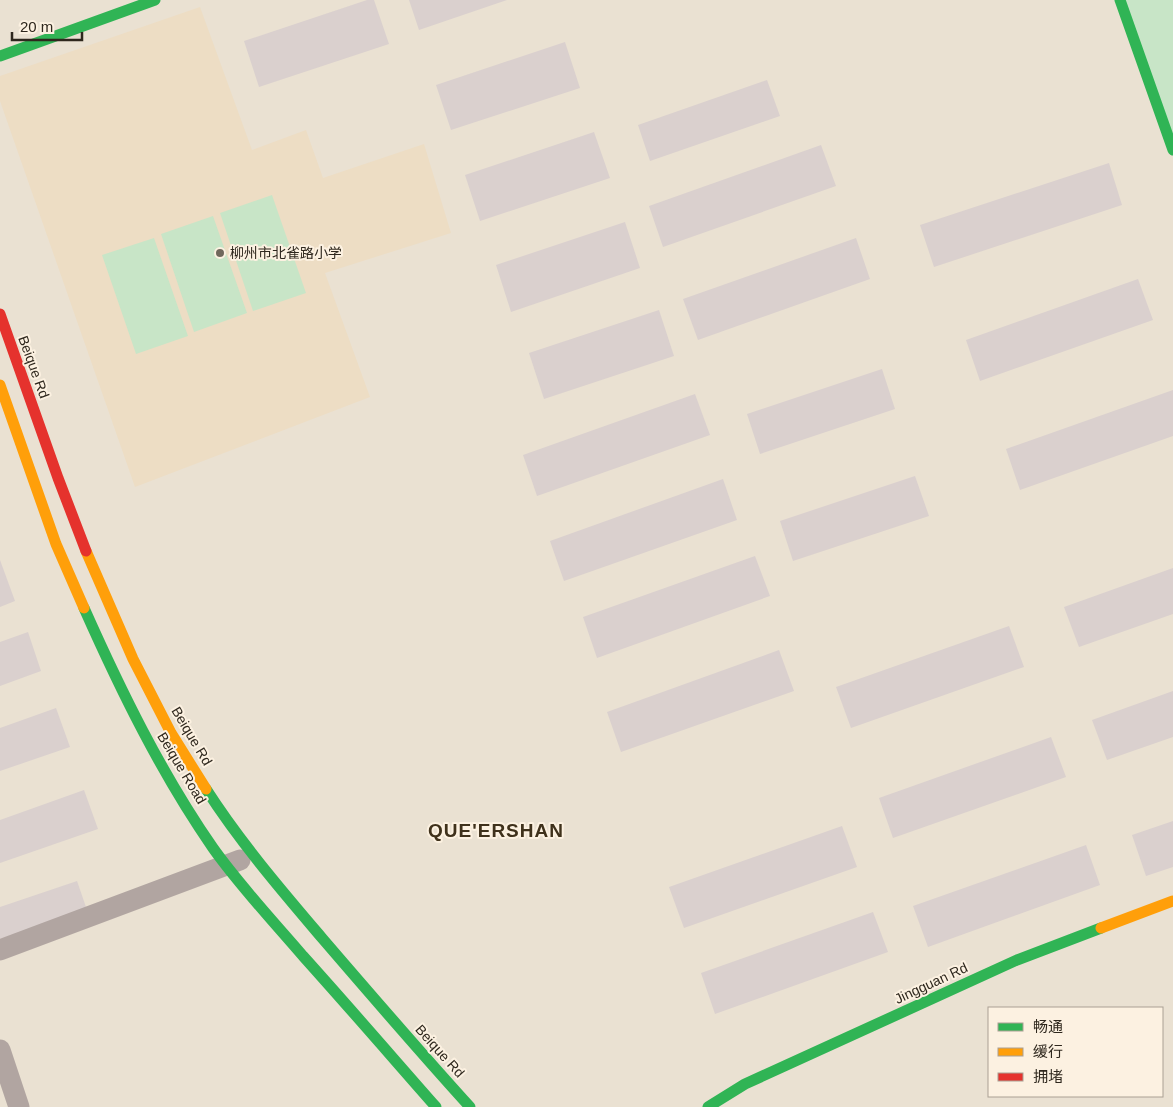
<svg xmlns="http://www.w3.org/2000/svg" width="1173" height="1107" font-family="Helvetica,'Noto Sans SC',sans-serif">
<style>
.built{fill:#edddc4}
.green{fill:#c8e5c7}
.building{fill:#dad0ce}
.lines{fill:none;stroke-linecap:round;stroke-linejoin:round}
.street{stroke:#b1a5a1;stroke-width:21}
.fast{stroke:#30b455;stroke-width:11}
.slow{stroke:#ff9f0a;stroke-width:11}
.jam{stroke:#e5322d;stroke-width:11}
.poi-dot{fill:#70685c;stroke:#fcf1e1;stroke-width:2}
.labels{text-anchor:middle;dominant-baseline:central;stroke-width:4;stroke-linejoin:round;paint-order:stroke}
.poi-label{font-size:14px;fill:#2e271d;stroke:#fcf1e1;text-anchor:start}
.street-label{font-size:14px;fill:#2e271d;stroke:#fcf1e1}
.district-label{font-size:19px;font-weight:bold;letter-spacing:1px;fill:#3f311b;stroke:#fcf1e1}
</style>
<rect width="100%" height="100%" fill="#eae1d2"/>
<polygon class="built" points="200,7 252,150 306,130 323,178 424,144 451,233 325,273 370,397 135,487 0,101 0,76"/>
<g class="green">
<polygon points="1120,0 1173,0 1173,150"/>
<polygon points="272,195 306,293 253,311 220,213"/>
<polygon points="213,216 247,313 194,332 161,234"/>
<polygon points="154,238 188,336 136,354 102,255"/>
</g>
<g class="building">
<polygon points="367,0 374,0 389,44 259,87 244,41"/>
<polygon points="409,0 507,0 419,30"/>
<polygon points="565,42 580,88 451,130 436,85"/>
<polygon points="767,80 780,116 650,161 638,125"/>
<polygon points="594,132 610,178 480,221 465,175"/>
<polygon points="821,145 836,186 663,247 649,206"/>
<polygon points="1109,163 1122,205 934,267 920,225"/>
<polygon points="625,222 640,268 511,312 496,265"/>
<polygon points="856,238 870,279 698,340 683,299"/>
<polygon points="1138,279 1153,320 980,381 966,340"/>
<polygon points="659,310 674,356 544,399 529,353"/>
<polygon points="882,369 895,409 760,454 747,414"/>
<polygon points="1173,390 1173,436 1020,490 1006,449"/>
<polygon points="695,394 710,435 537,496 523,455"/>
<polygon points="915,476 929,516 793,561 780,521"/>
<polygon points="723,479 737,520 564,581 550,541"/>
<polygon points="755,556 770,596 597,658 583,617"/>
<polygon points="0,560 15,601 0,607"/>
<polygon points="1173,568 1173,614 1079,647 1064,607"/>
<polygon points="1009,626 1024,667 851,728 836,687"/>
<polygon points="28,632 41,671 0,686 0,642"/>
<polygon points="779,650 794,691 621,752 607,712"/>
<polygon points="1173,691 1173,737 1107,760 1092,720"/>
<polygon points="56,708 70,747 0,771 0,728"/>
<polygon points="1051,737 1066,777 893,838 879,798"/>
<polygon points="84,790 98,829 0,863 0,820"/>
<polygon points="1173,821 1173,867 1146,876 1132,835"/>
<polygon points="842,826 857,867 684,928 669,887"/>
<polygon points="1086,845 1100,885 928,947 913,906"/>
<polygon points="77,881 87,910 0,939 0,907"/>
<polygon points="873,912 888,952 715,1014 701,973"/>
</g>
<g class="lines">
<g class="street">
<polyline points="0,950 240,860"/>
<polyline points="0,1050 19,1107"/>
</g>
<g class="fast">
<polyline points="1120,0 1173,150"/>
<polyline points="0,56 155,0"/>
<path d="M84,608c37,83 77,165 129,240 27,38 60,73 90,108 45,50 89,101 133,151"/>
<path d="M206,789c34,53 76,102 116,149 49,57 98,114 148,169"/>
<polyline points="708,1107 745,1084 1017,960 1101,928"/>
</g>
<g class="slow">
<polyline points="0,385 56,544 84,608"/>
<polyline points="86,551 133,659 171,733 206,789"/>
<polyline points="1101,928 1173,901"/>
</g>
<polyline class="jam" points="0,314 58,478 86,551"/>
</g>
<circle class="poi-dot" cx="220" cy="253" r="5"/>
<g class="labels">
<g class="poi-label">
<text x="230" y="253">柳州市北雀路小学</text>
</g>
<g class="street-label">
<text transform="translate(34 367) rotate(70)">Beique Rd</text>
<text transform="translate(192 736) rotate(59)">Beique Rd</text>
<text transform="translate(182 768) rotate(59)">Beique Road</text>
<text transform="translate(931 983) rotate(-25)">Jingguan Rd</text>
<text transform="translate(440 1051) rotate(48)">Beique Rd</text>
</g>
<g class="district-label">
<text x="496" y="830">QUE'ERSHAN</text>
</g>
</g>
<rect x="988" y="1007" width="175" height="90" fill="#fcf1e1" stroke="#aaa093"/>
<rect x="998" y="1023" width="25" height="8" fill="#30b455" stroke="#aaa093"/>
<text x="1033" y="1032" font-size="15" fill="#2e271d">畅通</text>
<rect x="998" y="1048" width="25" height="8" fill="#ff9f0a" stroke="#aaa093"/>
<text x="1033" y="1057" font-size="15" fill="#2e271d">缓行</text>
<rect x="998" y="1073" width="25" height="8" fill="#e5322d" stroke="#aaa093"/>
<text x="1033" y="1082" font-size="15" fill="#2e271d">拥堵</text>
<path d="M12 32v8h70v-8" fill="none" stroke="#2e271d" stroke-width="2.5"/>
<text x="20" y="32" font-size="15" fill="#2e271d" stroke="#fcf1e1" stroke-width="4" paint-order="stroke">20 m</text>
</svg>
